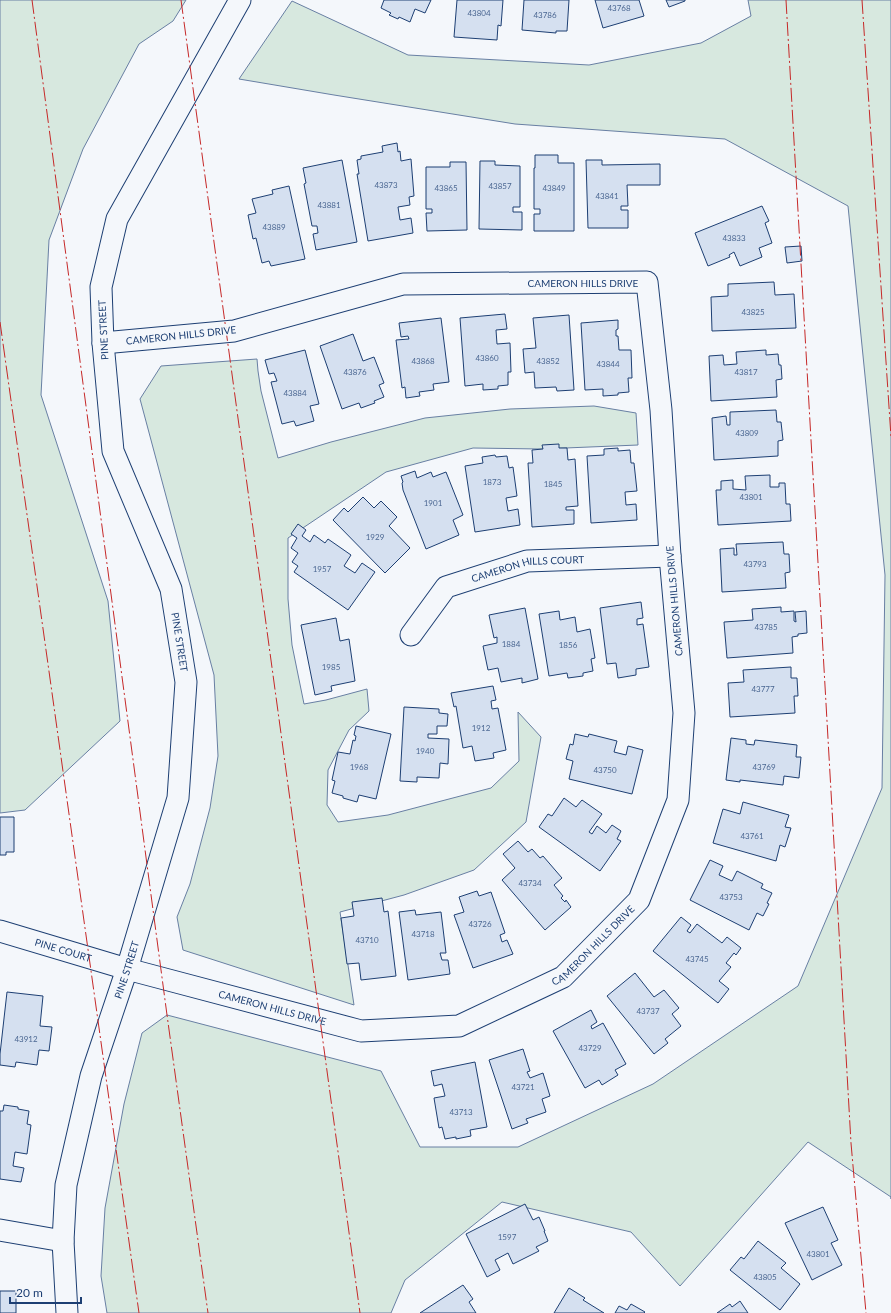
<svg xmlns="http://www.w3.org/2000/svg" width="891" height="1313" font-family="Lato,sans-serif">
<style>
.green{fill:#d7e8df;stroke:#687fa3}
.building{fill:#d5e0f0;stroke:#1d3f73}
.lines{fill:none;stroke-linecap:round;stroke-linejoin:round}
.street-casing{stroke:#1d3f73;stroke-width:23}
.street{stroke:#f4f7fb;stroke-width:21}
.power{stroke:#c62828;stroke-width:1;stroke-dasharray:14 3 2 3;stroke-linecap:butt}
.labels{text-anchor:middle;dominant-baseline:central;stroke-width:3;stroke-linejoin:round;paint-order:stroke}
.number-label{font-size:8px;fill:#4b6792}
.street-label{font-size:10px;fill:#1d3f73;stroke:#f4f7fb}
</style>
<rect width="100%" height="100%" fill="#f4f7fb"/>
<g class="green">
<polygon points="0,0 186,0 173,21 139,44 83,149 49,240 41,395 108,601 120,721 25,810 0,813"/>
<polygon points="748,0 891,0 891,1199 891,1197 808,1142 680,1286 631,1232 502,1202 405,1280 391,1313 107,1313 101,1276 105,1208 124,1104 142,1033 167,1015 381,1071 420,1147 518,1147 653,1084 798,986 882,788 885,575 848,206 725,139 515,124 334,95 239,79 292,1 408,55 589,65 701,43 751,16"/>
<polygon points="257,359 258,371 261,391 278,458 331,442 425,418 510,409 594,406 636,413 638,445 541,449 473,448 386,472 288,538 288,599 292,645 304,704 326,700 367,689 369,711 349,730 328,770 327,805 338,822 388,815 491,788 519,761 518,712 541,737 526,822 474,870 404,895 340,912 354,1005 183,950 177,917 190,884 210,808 218,756 214,675 140,399 161,366"/>
</g>
<g class="building">
<polygon points="384,0 431,0 425,13 415,9 410,22 399,17 398,19 389,15 391,13 381,8"/>
<polygon points="457,0 503,0 501,26 498,25 497,40 454,37"/>
<polygon points="524,0 569,0 567,31 556,31 556,33 522,30"/>
<polygon points="595,0 639,0 644,16 603,28"/>
<polygon points="666,0 685,0 685,1 669,7"/>
<polygon points="397,143 398,152 400,151 401,161 411,159 414,196 409,197 410,205 398,207 400,220 411,218 413,233 368,241 357,174 359,174 357,160 361,159 361,156 383,152 382,146"/>
<polygon points="535,155 558,155 558,163 574,163 574,231 534,231 534,214 540,214 540,209 534,209 534,168 535,168"/>
<polygon points="342,160 357,242 316,250 313,234 318,233 317,226 312,226 304,184 306,183 303,168"/>
<polygon points="586,160 602,160 602,165 660,164 660,185 627,185 628,206 621,206 621,210 628,210 628,228 588,228"/>
<polygon points="480,161 495,161 495,165 520,166 520,207 513,207 513,212 522,212 522,230 479,229"/>
<polygon points="450,162 466,162 467,230 427,231 426,213 432,213 432,209 426,209 426,167 450,167"/>
<polygon points="289,186 305,259 271,266 269,261 262,263 256,238 253,239 248,215 256,213 252,199 273,194 272,190"/>
<polygon points="762,206 769,221 765,223 772,243 759,248 762,257 740,266 734,252 729,255 730,257 708,266 695,233"/>
<polygon points="801,246 802,261 787,263 785,247"/>
<polygon points="774,282 775,295 794,294 796,328 712,331 711,297 728,296 728,284"/>
<polygon points="505,314 507,329 496,330 497,344 510,343 511,372 508,372 508,385 498,386 498,389 483,390 483,384 465,386 460,318"/>
<polygon points="569,315 574,390 557,391 556,387 535,388 534,372 525,373 523,349 536,348 533,318"/>
<polygon points="441,318 449,382 433,384 434,390 419,392 420,396 406,398 405,387 402,388 396,340 409,339 408,336 401,337 399,323"/>
<polygon points="618,320 618,329 616,330 616,336 618,336 619,350 631,350 632,378 628,378 629,392 618,393 618,395 603,396 603,389 585,390 581,323"/>
<polygon points="353,334 363,361 374,357 384,383 379,385 384,397 374,401 375,403 361,408 359,403 342,409 320,346"/>
<polygon points="305,350 319,404 310,406 314,421 296,426 294,421 282,424 271,382 277,381 274,373 269,374 265,360"/>
<polygon points="766,350 766,355 778,354 779,365 781,365 782,379 776,380 777,397 711,401 709,356 723,355 724,365 737,364 736,352"/>
<polygon points="776,410 777,422 781,422 783,440 778,441 778,456 714,460 712,418 726,416 727,425 730,425 730,412"/>
<polygon points="559,444 559,448 567,448 568,460 575,459 578,506 566,507 566,510 574,510 574,524 532,527 528,463 533,463 532,450 543,449 542,445"/>
<polygon points="618,448 618,451 630,450 631,463 634,463 637,491 625,492 626,505 636,504 637,520 591,523 587,456 604,455 604,449"/>
<polygon points="495,455 496,457 507,456 509,468 513,467 517,496 506,498 508,511 518,509 520,525 475,532 465,466 483,463 482,457"/>
<polygon points="415,471 417,478 431,472 433,477 446,472 463,515 453,520 459,535 426,549 403,490 402,483 403,482 401,476"/>
<polygon points="770,475 770,487 779,487 779,483 785,483 786,504 790,504 791,521 718,525 716,490 721,490 721,481 733,480 733,489 746,490 745,476"/>
<polygon points="363,497 374,508 381,501 397,517 389,526 410,548 385,573 333,520 344,508 348,512"/>
<polygon points="298,524 306,530 302,536 310,542 314,535 325,543 328,539 351,555 344,566 355,573 362,563 375,572 348,610 294,572 298,566 292,562 298,553 291,548 297,538 291,534"/>
<polygon points="783,542 784,554 789,554 790,572 785,573 786,588 722,592 720,549 734,548 734,555 737,555 736,544"/>
<polygon points="641,602 643,618 637,619 637,625 643,624 649,667 636,669 636,675 618,678 616,663 607,664 600,608"/>
<polygon points="781,607 781,612 794,611 794,621 796,622 795,612 806,611 807,633 798,634 798,636 792,637 793,653 727,658 724,622 753,620 752,609"/>
<polygon points="525,608 538,679 522,683 522,678 501,682 498,668 488,670 483,646 497,643 497,637 494,638 489,615"/>
<polygon points="559,611 560,620 575,617 577,632 590,629 595,658 591,659 593,671 583,673 583,676 568,678 567,673 549,676 539,614"/>
<polygon points="336,618 340,641 349,639 355,681 331,686 332,691 315,695 301,625"/>
<polygon points="791,667 791,678 797,678 798,696 794,696 795,713 730,717 728,683 744,682 743,670"/>
<polygon points="493,686 496,700 491,701 492,709 498,708 506,750 493,753 494,758 475,761 472,746 463,748 456,706 454,707 451,693"/>
<polygon points="404,707 439,709 439,713 448,714 447,726 437,726 437,734 428,734 428,738 449,739 448,764 440,763 439,778 417,777 417,782 400,781"/>
<polygon points="356,726 391,734 376,799 359,795 357,802 343,798 343,796 332,793 335,781 332,780 338,752 350,754 353,740 355,741 356,736 354,735"/>
<polygon points="575,734 588,737 589,734 617,741 614,752 626,755 628,746 643,750 632,794 569,779 573,761 566,759 570,744 573,745"/>
<polygon points="731,738 746,740 746,744 754,745 755,740 797,745 796,757 801,757 799,778 784,776 783,785 740,780 740,782 726,780"/>
<polygon points="564,798 576,807 582,800 602,814 589,832 592,834 597,826 606,833 612,825 621,831 617,839 621,841 600,871 539,827 548,814 552,816"/>
<polygon points="743,802 789,815 785,827 791,828 785,847 780,845 776,861 713,843 723,809 740,814"/>
<polygon points="0,817 14,817 14,852 6,852 6,855 0,855"/>
<polygon points="518,841 528,852 532,849 540,858 543,856 562,878 554,885 563,896 561,898 565,902 566,900 571,907 545,930 502,880 515,868 503,854"/>
<polygon points="710,860 723,866 719,875 732,881 737,871 763,884 761,888 772,893 767,903 769,904 763,916 757,913 749,930 690,900"/>
<polygon points="477,891 479,896 491,892 505,933 500,935 502,942 507,940 513,954 473,968 454,915 464,912 459,897"/>
<polygon points="382,898 384,912 388,911 396,976 361,980 359,963 347,964 341,918 354,916 352,902"/>
<polygon points="415,910 416,915 441,912 446,953 440,953 442,960 448,960 450,974 408,980 399,912"/>
<polygon points="681,917 691,925 687,931 690,933 697,924 722,943 727,937 741,948 736,955 734,953 726,963 731,967 719,981 729,989 718,1003 653,951"/>
<polygon points="635,973 654,997 664,990 679,1008 672,1014 681,1026 665,1039 668,1043 654,1054 607,996"/>
<polygon points="7,992 43,996 40,1026 52,1027 49,1051 39,1050 37,1065 16,1062 15,1067 0,1065 0,1054"/>
<polygon points="591,1010 597,1022 591,1026 592,1029 603,1023 626,1064 615,1070 618,1075 602,1085 599,1080 585,1088 553,1031"/>
<polygon points="523,1049 530,1071 527,1072 530,1078 543,1073 550,1096 542,1099 546,1112 526,1119 528,1123 512,1129 489,1060"/>
<polygon points="475,1062 487,1127 470,1130 471,1136 456,1139 456,1137 445,1139 442,1127 439,1128 434,1098 445,1096 442,1084 434,1086 431,1071"/>
<polygon points="4,1105 18,1107 18,1109 29,1111 27,1124 31,1125 27,1154 15,1152 13,1166 24,1168 21,1182 0,1179 0,1111 3,1111"/>
<polygon points="525,1204 533,1220 539,1217 545,1231 544,1231 548,1241 536,1247 539,1251 513,1264 508,1253 495,1260 500,1270 487,1277 466,1234"/>
<polygon points="823,1207 838,1240 831,1243 842,1265 812,1280 785,1223"/>
<polygon points="758,1241 786,1263 781,1268 800,1284 780,1310 730,1270 741,1257 744,1259"/>
<polygon points="463,1285 473,1299 469,1302 476,1313 420,1313"/>
<polygon points="569,1288 585,1298 583,1300 604,1313 554,1313"/>
<rect x="0" y="1291" width="16" height="22"/>
<polygon points="740,1301 748,1313 717,1313 730,1304 732,1307"/>
<polygon points="631,1304 645,1312 644,1313 615,1313 619,1306 627,1310"/>
</g>
<g class="lines">
<g class="street-casing">
<g id="street">
<path id="s1" d="M411,635l35,-48 81,-26 143,-5"/>
<path id="s2" d="M0,931l127,38 234,62 98,-5 104,-49 76,-77 39,-100 6,-87 -14,-157 -9,-146 -14,-128 -244,2 -169,47 -131,12"/>
<polyline points="0,1230 63,1241"/>
<path id="s3" d="M67,1313l-4,-72 3,-56 25,-109 36,-107 51,-171 8,-116 -15,-93 -58,-138 -10,-108 -2,-56 16,-68 123,-219"/>
</g>
</g>
<use href="#street" class="street"/>
<g class="power">
<polyline points="32,0 167,1015 208,1313"/>
<polyline points="181,0 360,1313"/>
<polyline points="786,0 851,1143 866,1313"/>
<polyline points="862,0 891,437"/>
<polyline points="0,322 139,1313"/>
</g>
</g>
<g class="labels">
<g class="number-label">
<text x="619" y="8">43768</text>
<text x="479" y="13">43804</text>
<text x="545" y="15">43786</text>
<text x="386" y="185">43873</text>
<text x="500" y="186">43857</text>
<text x="446" y="188">43865</text>
<text x="554" y="188">43849</text>
<text x="607" y="196">43841</text>
<text x="329" y="205">43881</text>
<text x="274" y="227">43889</text>
<text x="734" y="238">43833</text>
<text x="753" y="312">43825</text>
<text x="487" y="358">43860</text>
<text x="423" y="361">43868</text>
<text x="548" y="361">43852</text>
<text x="608" y="364">43844</text>
<text x="355" y="372">43876</text>
<text x="746" y="372">43817</text>
<text x="295" y="393">43884</text>
<text x="747" y="433">43809</text>
<text x="492" y="482">1873</text>
<text x="553" y="484">1845</text>
<text x="751" y="497">43801</text>
<text x="433" y="503">1901</text>
<text x="375" y="537">1929</text>
<text x="755" y="564">43793</text>
<text x="322" y="569">1957</text>
<text x="766" y="627">43785</text>
<text x="511" y="644">1884</text>
<text x="568" y="645">1856</text>
<text x="331" y="667">1985</text>
<text x="763" y="689">43777</text>
<text x="481" y="728">1912</text>
<text x="425" y="751">1940</text>
<text x="359" y="767">1968</text>
<text x="764" y="767">43769</text>
<text x="605" y="770">43750</text>
<text x="752" y="836">43761</text>
<text x="530" y="883">43734</text>
<text x="731" y="897">43753</text>
<text x="480" y="924">43726</text>
<text x="423" y="934">43718</text>
<text x="367" y="940">43710</text>
<text x="697" y="959">43745</text>
<text x="648" y="1011">43737</text>
<text x="26" y="1039">43912</text>
<text x="590" y="1048">43729</text>
<text x="523" y="1087">43721</text>
<text x="461" y="1112">43713</text>
<text x="507" y="1237">1597</text>
<text x="818" y="1254">43801</text>
<text x="765" y="1277">43805</text>
</g>
<g class="street-label">
<text x="583" y="283">CAMERON HILLS DRIVE</text>
<text transform="translate(103 330) rotate(-93)">PINE STREET</text>
<text transform="translate(181 335) rotate(-6)">CAMERON HILLS DRIVE</text>
<text stroke="none"><textPath href="#s1" startOffset="144">CAMERON HILLS COURT</textPath></text>
<text transform="translate(674 601) rotate(-95)">CAMERON HILLS DRIVE</text>
<text transform="translate(180 642) rotate(81)">PINE STREET</text>
<text stroke="none"><textPath href="#s2" startOffset="631">CAMERON HILLS DRIVE</textPath></text>
<text stroke="none"><textPath href="#s2" startOffset="66">PINE COURT</textPath></text>
<text stroke="none"><textPath href="#s3" startOffset="352">PINE STREET</textPath></text>
<text stroke="none"><textPath href="#s2" startOffset="283">CAMERON HILLS DRIVE</textPath></text>
</g>
</g>
<path d="M10 1297v6h71v-6" fill="none" stroke="#1d3f73" stroke-width="2"/>
<text x="16" y="1297" font-size="12" fill="#1d3f73" stroke="#f4f7fb" stroke-width="3" paint-order="stroke">20 m</text>
</svg>
